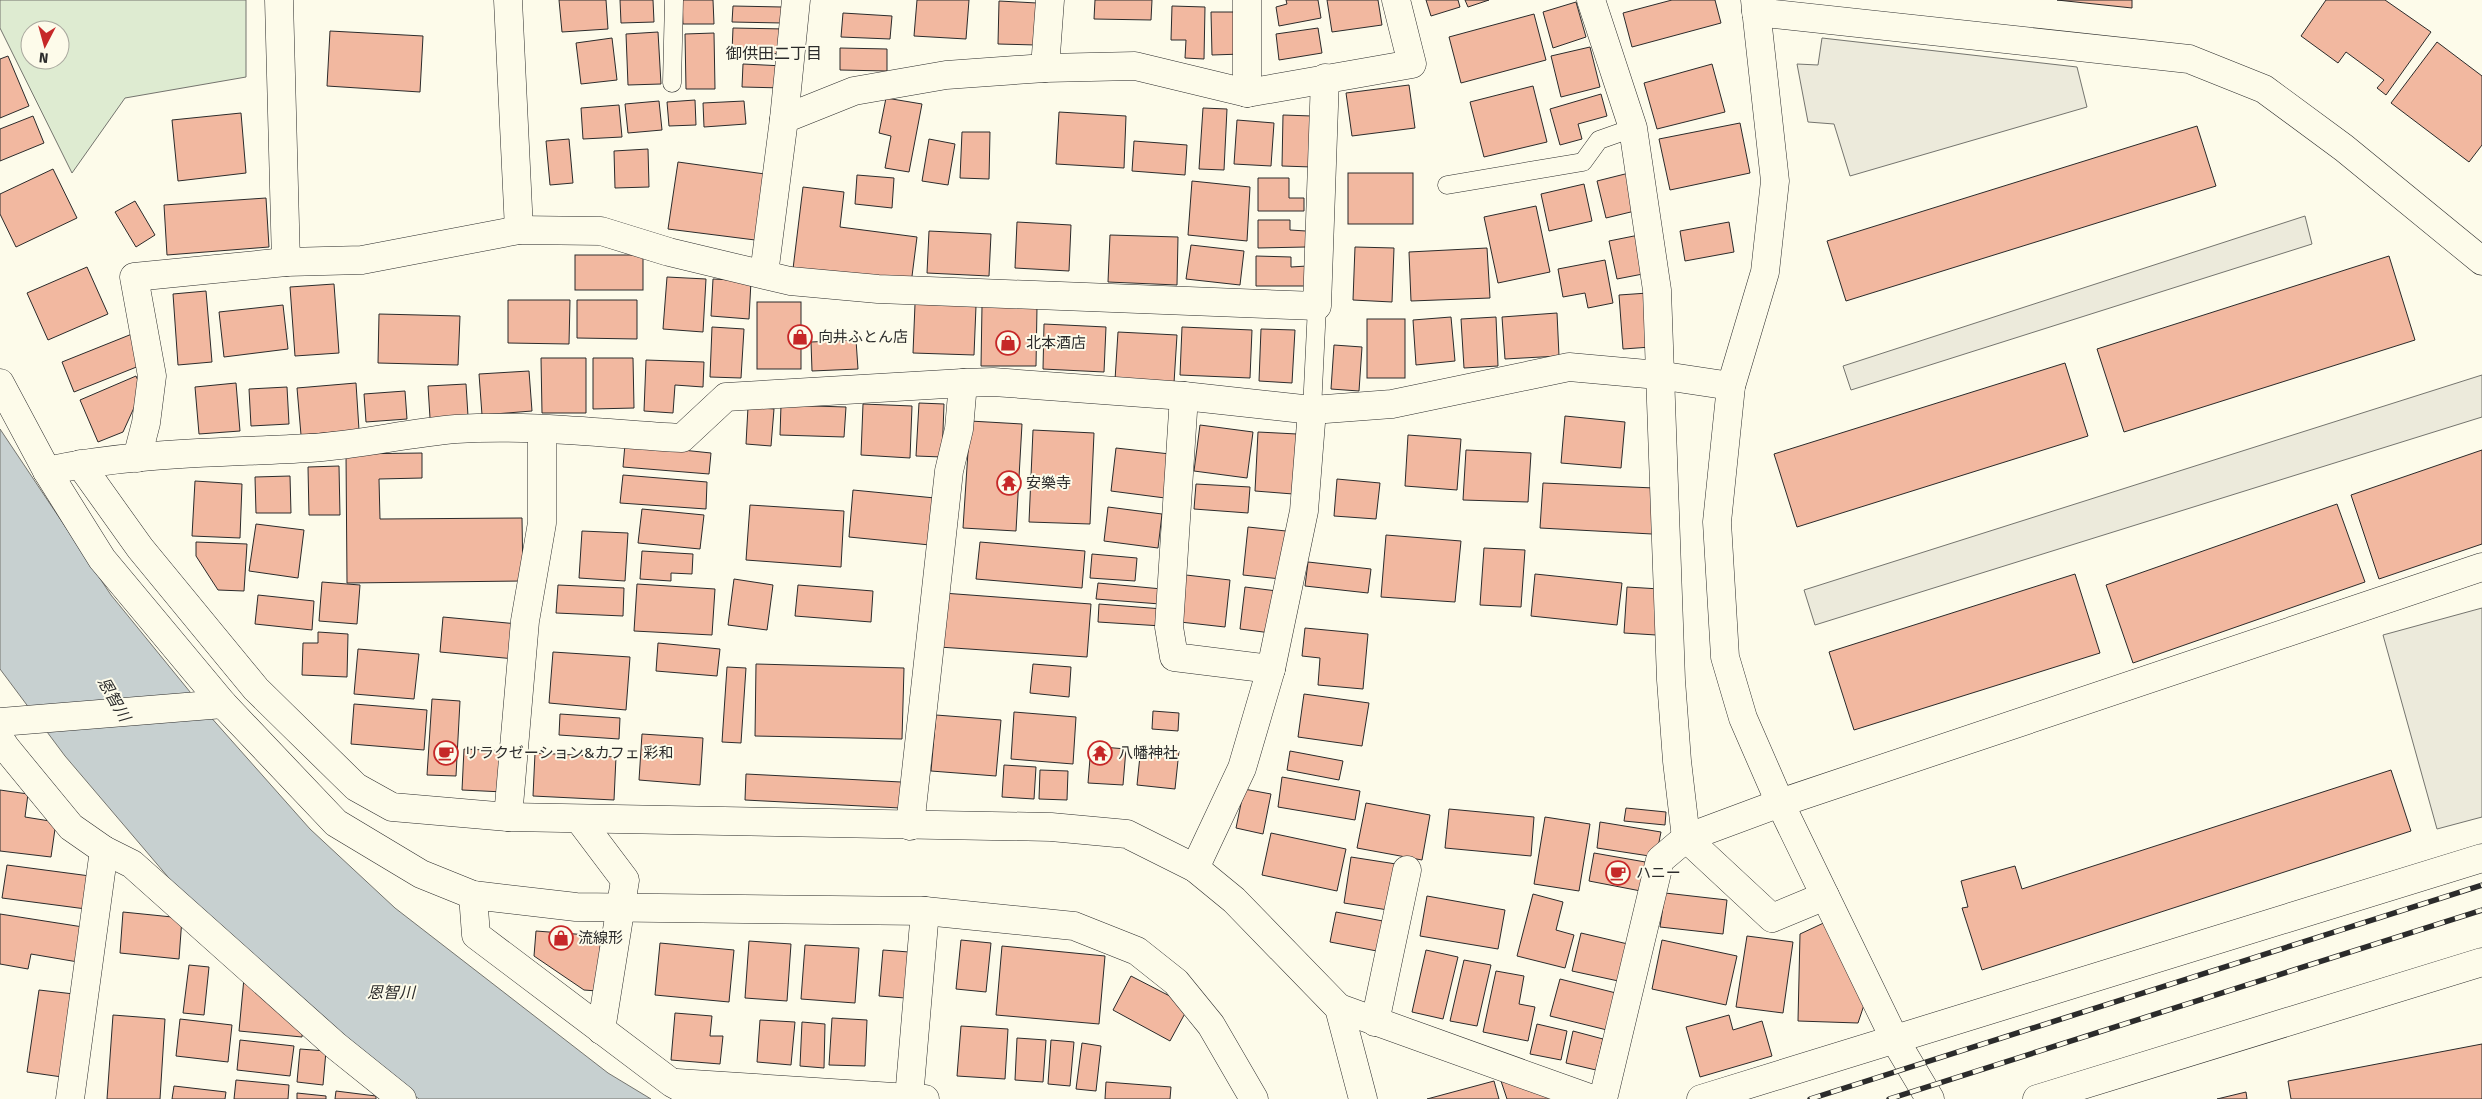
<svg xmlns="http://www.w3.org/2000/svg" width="2482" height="1099" font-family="'Fira Sans','Noto Sans JP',sans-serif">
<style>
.green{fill:#deebd1;stroke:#74746e;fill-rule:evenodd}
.parking{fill:#eceadb;stroke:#74746e}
.water{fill:#c7d0d0;stroke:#74746e}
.building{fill:#f2b8a0;stroke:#2b2b2b}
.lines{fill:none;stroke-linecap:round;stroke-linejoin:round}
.lane-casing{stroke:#2b2b2b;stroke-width:19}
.street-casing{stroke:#2b2b2b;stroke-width:29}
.secondary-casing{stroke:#2b2b2b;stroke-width:29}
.lane{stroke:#fdfbea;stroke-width:18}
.street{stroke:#fdfbea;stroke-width:28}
.secondary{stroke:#fdfbea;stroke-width:28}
.rail-casing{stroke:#2b2b2b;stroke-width:5.5}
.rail{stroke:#fdfbea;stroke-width:4;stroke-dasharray:11;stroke-linecap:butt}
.labels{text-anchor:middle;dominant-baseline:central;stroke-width:4;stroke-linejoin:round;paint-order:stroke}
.poi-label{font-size:15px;fill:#2b2b2b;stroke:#fdfbea;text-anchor:start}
.neighbourhood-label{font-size:16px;fill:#2b2b2b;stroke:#fdfbea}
.water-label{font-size:16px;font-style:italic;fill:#2b2b2b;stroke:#fdfbea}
</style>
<rect width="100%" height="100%" fill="#fdfbea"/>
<path class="green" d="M0,0h246v77l-121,21 -53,75 -72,-145zM30,30h30v30h-30z"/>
<g class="parking">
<polygon points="1822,38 2077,67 2087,107 1850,176 1834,124 1808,122 1797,64 1818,65"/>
<polygon points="2305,216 2312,244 1851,390 1843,366"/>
<polygon points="2482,375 2482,417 1815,625 1804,590"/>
<polygon points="2482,608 2482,817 2437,829 2383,635"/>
</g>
<polygon class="water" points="0,429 111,595 208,714 310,829 395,908 608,1073 651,1099 419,1099 344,1042 174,884 65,756 0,669"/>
<g class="building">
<polygon points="559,0 606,0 608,29 562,32"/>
<polygon points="620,0 653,0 654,22 621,23"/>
<polygon points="682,0 713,0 714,24 683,24"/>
<polygon points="917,0 969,0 966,39 914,36"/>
<polygon points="1095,0 1152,0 1151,20 1094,19"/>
<polygon points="1286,0 1318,0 1321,18 1279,26 1276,7 1287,4"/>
<polygon points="1327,0 1378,0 1382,25 1332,32"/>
<polygon points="1426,0 1458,0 1460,7 1431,16"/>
<polygon points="1465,0 1489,0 1468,7"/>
<polygon points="1672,0 1715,0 1721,23 1632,47 1623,13"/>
<polygon points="2057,0 2132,0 2132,8"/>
<polygon points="2326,0 2385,0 2431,32 2386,95 2377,88 2384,80 2346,52 2338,63 2301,36"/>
<polygon points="999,1 1037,3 1036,45 998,44"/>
<polygon points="1576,2 1586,37 1553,48 1543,12"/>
<polygon points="733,6 782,7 782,23 732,22"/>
<polygon points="1172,6 1205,7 1204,59 1185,58 1186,40 1171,40"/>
<polygon points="1211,12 1241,12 1242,54 1212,55"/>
<polygon points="843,13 892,16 890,39 841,37"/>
<polygon points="1534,14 1546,60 1461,83 1449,37"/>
<polygon points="733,28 785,29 785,54 732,52"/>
<polygon points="1318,28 1322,53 1279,60 1276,34"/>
<polygon points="330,31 423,36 420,92 327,86"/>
<polygon points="658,32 661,84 628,85 626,34"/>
<polygon points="714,33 715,89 686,89 685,34"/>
<polygon points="612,38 617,80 581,84 576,43"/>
<polygon points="2437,42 2482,76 2482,145 2469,162 2391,103"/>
<polygon points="1590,47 1600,87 1561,97 1551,56"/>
<polygon points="840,48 887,49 887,71 840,70"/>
<polygon points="8,56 29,106 0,118 0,59"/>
<polygon points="743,64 784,66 783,88 742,87"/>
<polygon points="1712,64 1725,112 1657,129 1644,83"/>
<polygon points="1409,85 1415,128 1352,136 1346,93"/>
<polygon points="1533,86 1547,142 1484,157 1470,102"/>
<polygon points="1601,94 1607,116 1578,124 1582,139 1560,145 1550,109"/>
<polygon points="886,98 922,104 909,172 885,168 891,136 879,133"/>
<polygon points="695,100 696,125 669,126 667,102"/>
<polygon points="659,101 662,130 628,133 625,104"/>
<polygon points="744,101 746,124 704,127 703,103"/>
<polygon points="619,105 622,137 583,139 581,108"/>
<polygon points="1203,108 1227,109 1224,170 1199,169"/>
<polygon points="1059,112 1126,116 1124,168 1056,164"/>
<polygon points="241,113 246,173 178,181 172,120"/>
<polygon points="1283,115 1312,116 1312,167 1282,166"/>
<polygon points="33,116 44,143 0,161 0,129"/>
<polygon points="1237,120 1274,123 1271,166 1234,164"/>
<polygon points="1740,123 1750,173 1670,190 1659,139"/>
<polygon points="2197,126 2216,186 1846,301 1827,241"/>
<polygon points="962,132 990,132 989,179 960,178"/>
<polygon points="569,139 573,183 550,185 546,141"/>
<polygon points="929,139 955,144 948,185 922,181"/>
<polygon points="1134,141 1187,145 1185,175 1132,171"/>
<polygon points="648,149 649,187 615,188 614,151"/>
<polygon points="678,162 772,175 763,241 668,229"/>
<polygon points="53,169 77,218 16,247 0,214 0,194"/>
<rect x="1348" y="173" width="65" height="51"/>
<polygon points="1629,173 1639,210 1606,218 1597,181"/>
<polygon points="857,175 894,178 892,208 855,204"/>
<polygon points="1258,178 1289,178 1289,198 1304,198 1304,211 1258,211"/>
<polygon points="1192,181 1250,187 1247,241 1188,235"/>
<polygon points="1584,184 1592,221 1549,231 1541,194"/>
<polygon points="803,187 844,192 840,227 917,237 911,284 793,269"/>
<polygon points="266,198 269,247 167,255 164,205"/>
<polygon points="135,201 155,235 136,247 115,212"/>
<polygon points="1536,206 1550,272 1498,283 1484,217"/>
<polygon points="1258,220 1290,220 1290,230 1306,231 1306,247 1258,248"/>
<polygon points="1017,222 1071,225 1069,271 1015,268"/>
<polygon points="1729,222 1734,252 1685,261 1680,231"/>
<polygon points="929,231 991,234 989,276 927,273"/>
<polygon points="1110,235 1178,237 1177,285 1108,282"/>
<polygon points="1639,235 1648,273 1617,279 1609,241"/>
<polygon points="1191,245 1244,251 1240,285 1186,279"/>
<polygon points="1355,247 1394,248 1392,302 1353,300"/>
<polygon points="1487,248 1490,298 1411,301 1409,252"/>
<rect x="575" y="255" width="68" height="35"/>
<polygon points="1256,256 1291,257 1291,267 1307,266 1307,286 1256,286"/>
<polygon points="2389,256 2415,340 2124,432 2097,349"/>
<polygon points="1605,260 1613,303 1588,308 1585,293 1563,297 1558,269"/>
<polygon points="87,267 108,314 48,340 27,293"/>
<polygon points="667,277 706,279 703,332 663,329"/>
<polygon points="713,279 751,281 749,319 711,316"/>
<polygon points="334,284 339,353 295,356 290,287"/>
<polygon points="206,291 212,362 178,365 173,294"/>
<polygon points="1648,293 1651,347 1623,349 1619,295"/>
<polygon points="508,300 570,300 569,344 508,343"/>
<polygon points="577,300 637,300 637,339 577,338"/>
<rect x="757" y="302" width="44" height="67"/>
<polygon points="915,304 976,306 974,355 913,353"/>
<polygon points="283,305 288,349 224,357 219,312"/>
<polygon points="982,306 1037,307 1036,366 981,366"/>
<polygon points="1557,313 1559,356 1505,359 1502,317"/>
<polygon points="379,314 460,316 458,365 378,363"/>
<polygon points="1451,317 1455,361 1416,365 1413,320"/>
<polygon points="1496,317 1498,366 1464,368 1461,319"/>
<rect x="1367" y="319" width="38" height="59"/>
<polygon points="1044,324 1106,327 1104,372 1043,369"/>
<polygon points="712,327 744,329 741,378 710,377"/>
<polygon points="1182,327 1252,330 1250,378 1180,375"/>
<polygon points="1261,329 1295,330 1292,383 1259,381"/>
<polygon points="1118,332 1177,335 1174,383 1115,380"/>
<polygon points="132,334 144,364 74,392 62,362"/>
<polygon points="856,340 858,369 812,371 811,342"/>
<polygon points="1334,345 1362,347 1359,391 1331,389"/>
<polygon points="541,358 586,358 586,413 542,413"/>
<polygon points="593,358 633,358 634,408 593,409"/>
<polygon points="646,360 704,362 703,387 675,385 673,413 644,411"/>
<polygon points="2065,363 2088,436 1797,527 1774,454"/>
<polygon points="529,371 532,411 482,415 479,374"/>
<polygon points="136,376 142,390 123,432 98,442 80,400"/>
<polygon points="236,383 240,431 199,434 195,387"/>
<polygon points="356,383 359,430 301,435 297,388"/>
<polygon points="466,384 468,416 430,418 428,386"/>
<polygon points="287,387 289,424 251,426 249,389"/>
<polygon points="405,391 407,419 366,422 364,394"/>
<polygon points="919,403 944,404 942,457 916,456"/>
<polygon points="863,404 912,406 910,458 861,455"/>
<polygon points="781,405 846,407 844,437 780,435"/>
<polygon points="748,407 774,409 771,446 746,444"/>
<polygon points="1565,416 1625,422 1621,468 1561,463"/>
<polygon points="970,421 1022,424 1016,531 963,528"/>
<polygon points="1200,425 1253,432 1247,478 1194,471"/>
<polygon points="1033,430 1094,433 1090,524 1029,522"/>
<polygon points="1258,432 1297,434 1293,494 1255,491"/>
<polygon points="1408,435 1461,439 1457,490 1405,486"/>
<polygon points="625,444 711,453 709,474 623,467"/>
<polygon points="1116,448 1170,454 1165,498 1111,491"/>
<polygon points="1466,450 1531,453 1528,502 1463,500"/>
<polygon points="2482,450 2482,544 2379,579 2351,495"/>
<polygon points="422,453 422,478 379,479 380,519 522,518 523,581 347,583 346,454"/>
<polygon points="339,466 340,515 309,515 308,467"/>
<polygon points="623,475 707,482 706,509 620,503"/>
<polygon points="290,476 291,513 256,513 255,477"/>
<polygon points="1337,479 1380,483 1376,519 1334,516"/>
<polygon points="195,481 242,484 240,538 192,536"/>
<polygon points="1543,483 1654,488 1652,534 1540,528"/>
<polygon points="1196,484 1250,487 1248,513 1194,509"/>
<polygon points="853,490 935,498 930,545 849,537"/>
<polygon points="2337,504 2365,582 2133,663 2106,585"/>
<polygon points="750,505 844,511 841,567 746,560"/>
<polygon points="1108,507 1162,514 1158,548 1104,541"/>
<polygon points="642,509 704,515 700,549 638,543"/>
<polygon points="256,524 304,530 298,578 249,571"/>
<polygon points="1248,527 1286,531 1281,579 1243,575"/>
<polygon points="582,531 628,533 625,581 579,578"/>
<polygon points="1386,535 1461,541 1455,602 1381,597"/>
<polygon points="196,542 247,544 244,591 218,590 196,556"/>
<polygon points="980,542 1085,551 1082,588 976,579"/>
<polygon points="1484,548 1525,550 1521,607 1480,605"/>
<polygon points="642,551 693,554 692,574 671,573 671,581 640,579"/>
<polygon points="1092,554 1137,558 1135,581 1090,578"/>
<polygon points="1308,562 1371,569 1368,593 1305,586"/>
<polygon points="1535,574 1622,583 1617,625 1531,616"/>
<polygon points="2075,574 2100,653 1854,730 1829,652"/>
<polygon points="1186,575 1230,580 1225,627 1180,622"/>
<polygon points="734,579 773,585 767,630 728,625"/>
<polygon points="322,582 360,585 357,624 319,621"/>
<polygon points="1098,583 1162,589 1160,604 1096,599"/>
<polygon points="637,584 715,589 712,635 634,631"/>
<polygon points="558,585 624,588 623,616 556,613"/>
<polygon points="798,585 873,591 871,622 795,616"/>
<polygon points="1245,587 1277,591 1271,633 1240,629"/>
<polygon points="1627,587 1660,589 1656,635 1624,633"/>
<polygon points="943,593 1091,604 1087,657 939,647"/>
<polygon points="258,595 314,601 312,630 255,624"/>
<polygon points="1099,604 1163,609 1162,626 1098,622"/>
<polygon points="443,617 518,624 515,659 440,652"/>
<polygon points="1305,628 1368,634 1363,689 1318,685 1320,658 1302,656"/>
<polygon points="318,632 348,634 347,677 302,675 303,643 318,643"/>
<polygon points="658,643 720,649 717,676 656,671"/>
<polygon points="358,649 419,654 414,699 354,694"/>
<polygon points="553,652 630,657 626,710 549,703"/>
<polygon points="756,664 904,668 902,739 755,736"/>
<polygon points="1033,664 1071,667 1069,697 1030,693"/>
<polygon points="727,667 746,668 741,743 722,742"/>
<polygon points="1304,694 1369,703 1362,746 1298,737"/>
<polygon points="432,699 460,701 456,776 427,775"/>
<polygon points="354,704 427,710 424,750 351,744"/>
<polygon points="1153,711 1179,713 1178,731 1152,729"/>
<polygon points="1014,712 1076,717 1073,764 1011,759"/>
<polygon points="560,714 620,718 619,739 559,735"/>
<polygon points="936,715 1001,720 996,776 931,771"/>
<polygon points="642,734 703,738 700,785 639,780"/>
<polygon points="1091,746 1126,749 1123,785 1088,783"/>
<polygon points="1141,746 1179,751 1175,789 1137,785"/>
<polygon points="464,749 507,751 504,792 462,790"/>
<polygon points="1290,751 1343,761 1339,780 1287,770"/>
<polygon points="535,753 616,757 614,800 533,796"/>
<polygon points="1004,765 1036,767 1034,799 1002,797"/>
<polygon points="1040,770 1068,771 1067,800 1039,799"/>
<polygon points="2391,770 2411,831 1982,970 1962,908 1968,907 1961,881 2015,866 2022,889"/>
<polygon points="746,774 901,782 900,808 745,800"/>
<polygon points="1282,777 1360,791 1355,820 1278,807"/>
<polygon points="1244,789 1271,794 1263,834 1236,828"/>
<polygon points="0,790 28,794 25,817 56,822 51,857 0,851"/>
<polygon points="1366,803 1430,815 1422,860 1357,848"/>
<polygon points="1626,808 1666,812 1665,825 1624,821"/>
<polygon points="1449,809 1534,817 1531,856 1445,848"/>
<polygon points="1545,817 1590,824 1579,891 1534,884"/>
<polygon points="1600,822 1661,832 1656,857 1597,848"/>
<polygon points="1271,833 1346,849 1337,891 1262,875"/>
<polygon points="1594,853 1651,863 1646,892 1589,881"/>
<polygon points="1351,857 1396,864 1388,910 1344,903"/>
<polygon points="7,865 90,876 86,909 2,898"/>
<polygon points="1665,893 1727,900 1723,934 1660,927"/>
<polygon points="1533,894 1563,902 1556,930 1574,935 1565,968 1517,956"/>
<polygon points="1427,896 1505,910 1498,949 1420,936"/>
<polygon points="123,912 182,918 179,959 120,953"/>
<polygon points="1336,912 1388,922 1382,952 1330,942"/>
<polygon points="0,914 83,927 78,962 31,954 28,969 0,964"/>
<polygon points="1830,920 1866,999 1858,1023 1798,1021 1800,934"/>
<polygon points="536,931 601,936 597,991 584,990 534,956"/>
<polygon points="1581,933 1632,945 1623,982 1572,971"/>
<polygon points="1747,936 1793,942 1783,1013 1736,1007"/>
<polygon points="961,940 991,943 986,992 956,989"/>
<polygon points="1662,940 1737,956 1726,1005 1652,989"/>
<polygon points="749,941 791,944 787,1001 745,998"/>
<polygon points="660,943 734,950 729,1002 655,995"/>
<polygon points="805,945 859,948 855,1003 801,999"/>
<polygon points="1002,946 1105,956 1099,1024 996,1015"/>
<polygon points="883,950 909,952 905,998 879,996"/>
<polygon points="1426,950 1458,957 1443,1019 1412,1012"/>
<polygon points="1464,960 1491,965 1477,1026 1450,1021"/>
<polygon points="189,965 209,967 204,1015 183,1013"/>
<polygon points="1496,971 1524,976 1519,1004 1535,1007 1528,1041 1483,1032"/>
<polygon points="1131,976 1189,1006 1170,1041 1113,1010"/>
<polygon points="244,978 303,1023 302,1037 239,1031"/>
<polygon points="1560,979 1616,993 1607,1030 1550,1016"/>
<polygon points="39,990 74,994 62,1077 27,1072"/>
<polygon points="675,1013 712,1016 710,1036 723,1036 720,1064 671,1060"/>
<polygon points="113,1015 165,1019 160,1099 107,1099"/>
<polygon points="1729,1015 1733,1030 1762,1021 1772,1056 1700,1077 1686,1027"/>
<polygon points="832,1018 867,1020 865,1066 829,1065"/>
<polygon points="180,1019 232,1025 228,1062 176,1056"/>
<polygon points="760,1020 795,1022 791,1065 757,1062"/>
<polygon points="802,1022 825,1024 824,1068 800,1066"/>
<polygon points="1537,1024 1567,1031 1561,1060 1530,1054"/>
<polygon points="961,1026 1008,1029 1005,1079 957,1076"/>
<polygon points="1573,1031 1603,1039 1596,1070 1566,1063"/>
<polygon points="1017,1038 1046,1040 1043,1082 1015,1080"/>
<polygon points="240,1040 294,1046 290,1076 237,1070"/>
<polygon points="1051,1040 1074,1042 1070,1086 1048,1084"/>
<polygon points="1082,1043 1101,1046 1096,1091 1076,1089"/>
<polygon points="2482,1044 2482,1099 2291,1099 2288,1081"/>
<polygon points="300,1049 326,1051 323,1085 297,1082"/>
<polygon points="236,1080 289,1085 288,1099 234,1099"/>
<polygon points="1494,1081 1499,1099 1427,1099"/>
<polygon points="1501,1081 1567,1099 1507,1099"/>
<polygon points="1106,1082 1171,1087 1170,1099 1105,1099"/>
<polygon points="174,1086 226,1092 225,1099 172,1099"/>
<polygon points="336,1091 376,1096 376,1099 335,1099"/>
<polygon points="2246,1092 2247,1099 2217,1099"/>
<polygon points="297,1093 326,1096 326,1099 297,1099"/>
</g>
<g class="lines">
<g class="lane-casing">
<g id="lane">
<polyline points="672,83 674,0"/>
<polyline points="1447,185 1583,162 1599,140 1633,128"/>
<polyline points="1312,410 1317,306"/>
</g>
</g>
<g class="street-casing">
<g id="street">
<polyline points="279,0 286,262"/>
<polyline points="508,0 519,230"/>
<polyline points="1591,0 1633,128 1657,290 1671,680 1677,761 1686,838 1772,918 1825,896"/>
<polyline points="1756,12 2189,59 2264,89 2344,148 2482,261"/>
<polyline points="1045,68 1050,0"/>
<polyline points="1247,93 1247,0"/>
<polyline points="784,119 796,0"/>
<polyline points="764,274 784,119 854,91 946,75 1045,68 1135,66 1247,93 1412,64 1396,0"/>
<polyline points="0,383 47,471 102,559 223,704 336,823 421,874 473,895 576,907 925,911 1074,926 1137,951 1176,982 1211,1025 1254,1099"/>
<polyline points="1184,396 1169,627 1174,657 1271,669"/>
<polyline points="137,458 146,423 152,376 134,277 286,262 362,260 519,230 601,231 669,252 790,281 878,289 1317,306 1325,78"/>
<polyline points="80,464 140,548 256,689 356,787 392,807 508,817 1051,827 1127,834 1195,868 1234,900 1339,1008 1363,1099"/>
<path d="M47,471c85,-19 176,-18 263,-23 49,-3 97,-15 146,-19 75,-5 152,5 226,9l44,-41 237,-14 30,-1 191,14 128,14 80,-6 177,-37 89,8 73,11"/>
<polyline points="0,739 6,748 71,827 104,850 132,864 336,1046 402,1099"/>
<polyline points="508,817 525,621 542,523 542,430"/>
<polyline points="579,819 625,880 601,1030"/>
<polyline points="910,826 949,471 959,429 963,383"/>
<polyline points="1195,868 1242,768 1271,669 1304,511 1312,410"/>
<polyline points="473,895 476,935 672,1083 701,1099"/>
<polyline points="1339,1008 1592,1099"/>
<polyline points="1375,1022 1407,870"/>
<polyline points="677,1083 925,1099"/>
<polyline points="909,1098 925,911"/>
<polyline points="70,1099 104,850"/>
<polyline points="1603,1099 1660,860 1686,838 1780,803 2482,567"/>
</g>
</g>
<g class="secondary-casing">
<g id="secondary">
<polyline points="1755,0 1775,181 1765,272 1731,386 1717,522 1725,657 1743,718 1780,803 1895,1040 1930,1099"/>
<polyline points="0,722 223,704"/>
<polyline points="1701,1099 2482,858"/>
<polyline points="2037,1099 2482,962"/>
</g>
</g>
<use href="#lane" class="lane"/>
<use href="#street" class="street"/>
<use href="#secondary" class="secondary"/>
<g class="rail-casing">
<g id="rail">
<polyline points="1810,1099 2482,885"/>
<polyline points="1889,1099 2482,910"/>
</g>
</g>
<use href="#rail" class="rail"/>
</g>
<defs>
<g id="shop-ring" transform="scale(1.25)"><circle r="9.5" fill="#fdfbea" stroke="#c62828" stroke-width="1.5"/><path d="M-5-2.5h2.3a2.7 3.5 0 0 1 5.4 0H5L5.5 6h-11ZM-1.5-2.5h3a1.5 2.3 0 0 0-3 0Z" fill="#c62828"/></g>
<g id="temple-ring" transform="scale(1.25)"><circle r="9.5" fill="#fdfbea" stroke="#c62828" stroke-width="1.5"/><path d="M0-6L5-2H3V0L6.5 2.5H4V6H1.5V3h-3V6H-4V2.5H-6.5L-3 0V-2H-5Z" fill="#c62828"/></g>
<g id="cafe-ring" transform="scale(1.25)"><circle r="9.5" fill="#fdfbea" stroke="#c62828" stroke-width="1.5"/><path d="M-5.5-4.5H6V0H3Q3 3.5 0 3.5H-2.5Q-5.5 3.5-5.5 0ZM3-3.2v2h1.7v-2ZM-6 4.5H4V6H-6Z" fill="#c62828"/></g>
</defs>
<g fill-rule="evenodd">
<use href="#shop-ring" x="800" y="337"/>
<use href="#shop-ring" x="1008" y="343"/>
<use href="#temple-ring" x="1009" y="483"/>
<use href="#cafe-ring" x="446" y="753"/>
<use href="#temple-ring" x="1100" y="753"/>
<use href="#cafe-ring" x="1618" y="873"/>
<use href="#shop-ring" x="561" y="938"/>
</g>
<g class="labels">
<g class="poi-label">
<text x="818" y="337">向井ふとん店</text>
<text x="1026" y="343">北本酒店</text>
<text x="1026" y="483">安樂寺</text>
<text x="464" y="753">リラクゼーション&amp;カフェ 彩和</text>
<text x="1118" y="753">八幡神社</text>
<text x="1636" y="873">ハニー</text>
<text x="578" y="938">流線形</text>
</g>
<g class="neighbourhood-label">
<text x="774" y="53">御供田二丁目</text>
</g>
<g class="water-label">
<text transform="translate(114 699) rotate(60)">恩智川</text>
<text x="391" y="992">恩智川</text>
</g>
</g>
<g transform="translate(45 45) rotate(186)"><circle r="24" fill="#fdfbea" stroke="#a9a89e"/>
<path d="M0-4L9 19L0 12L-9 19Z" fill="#c62828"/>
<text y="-8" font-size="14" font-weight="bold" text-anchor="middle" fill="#2b2b2b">N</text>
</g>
</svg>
